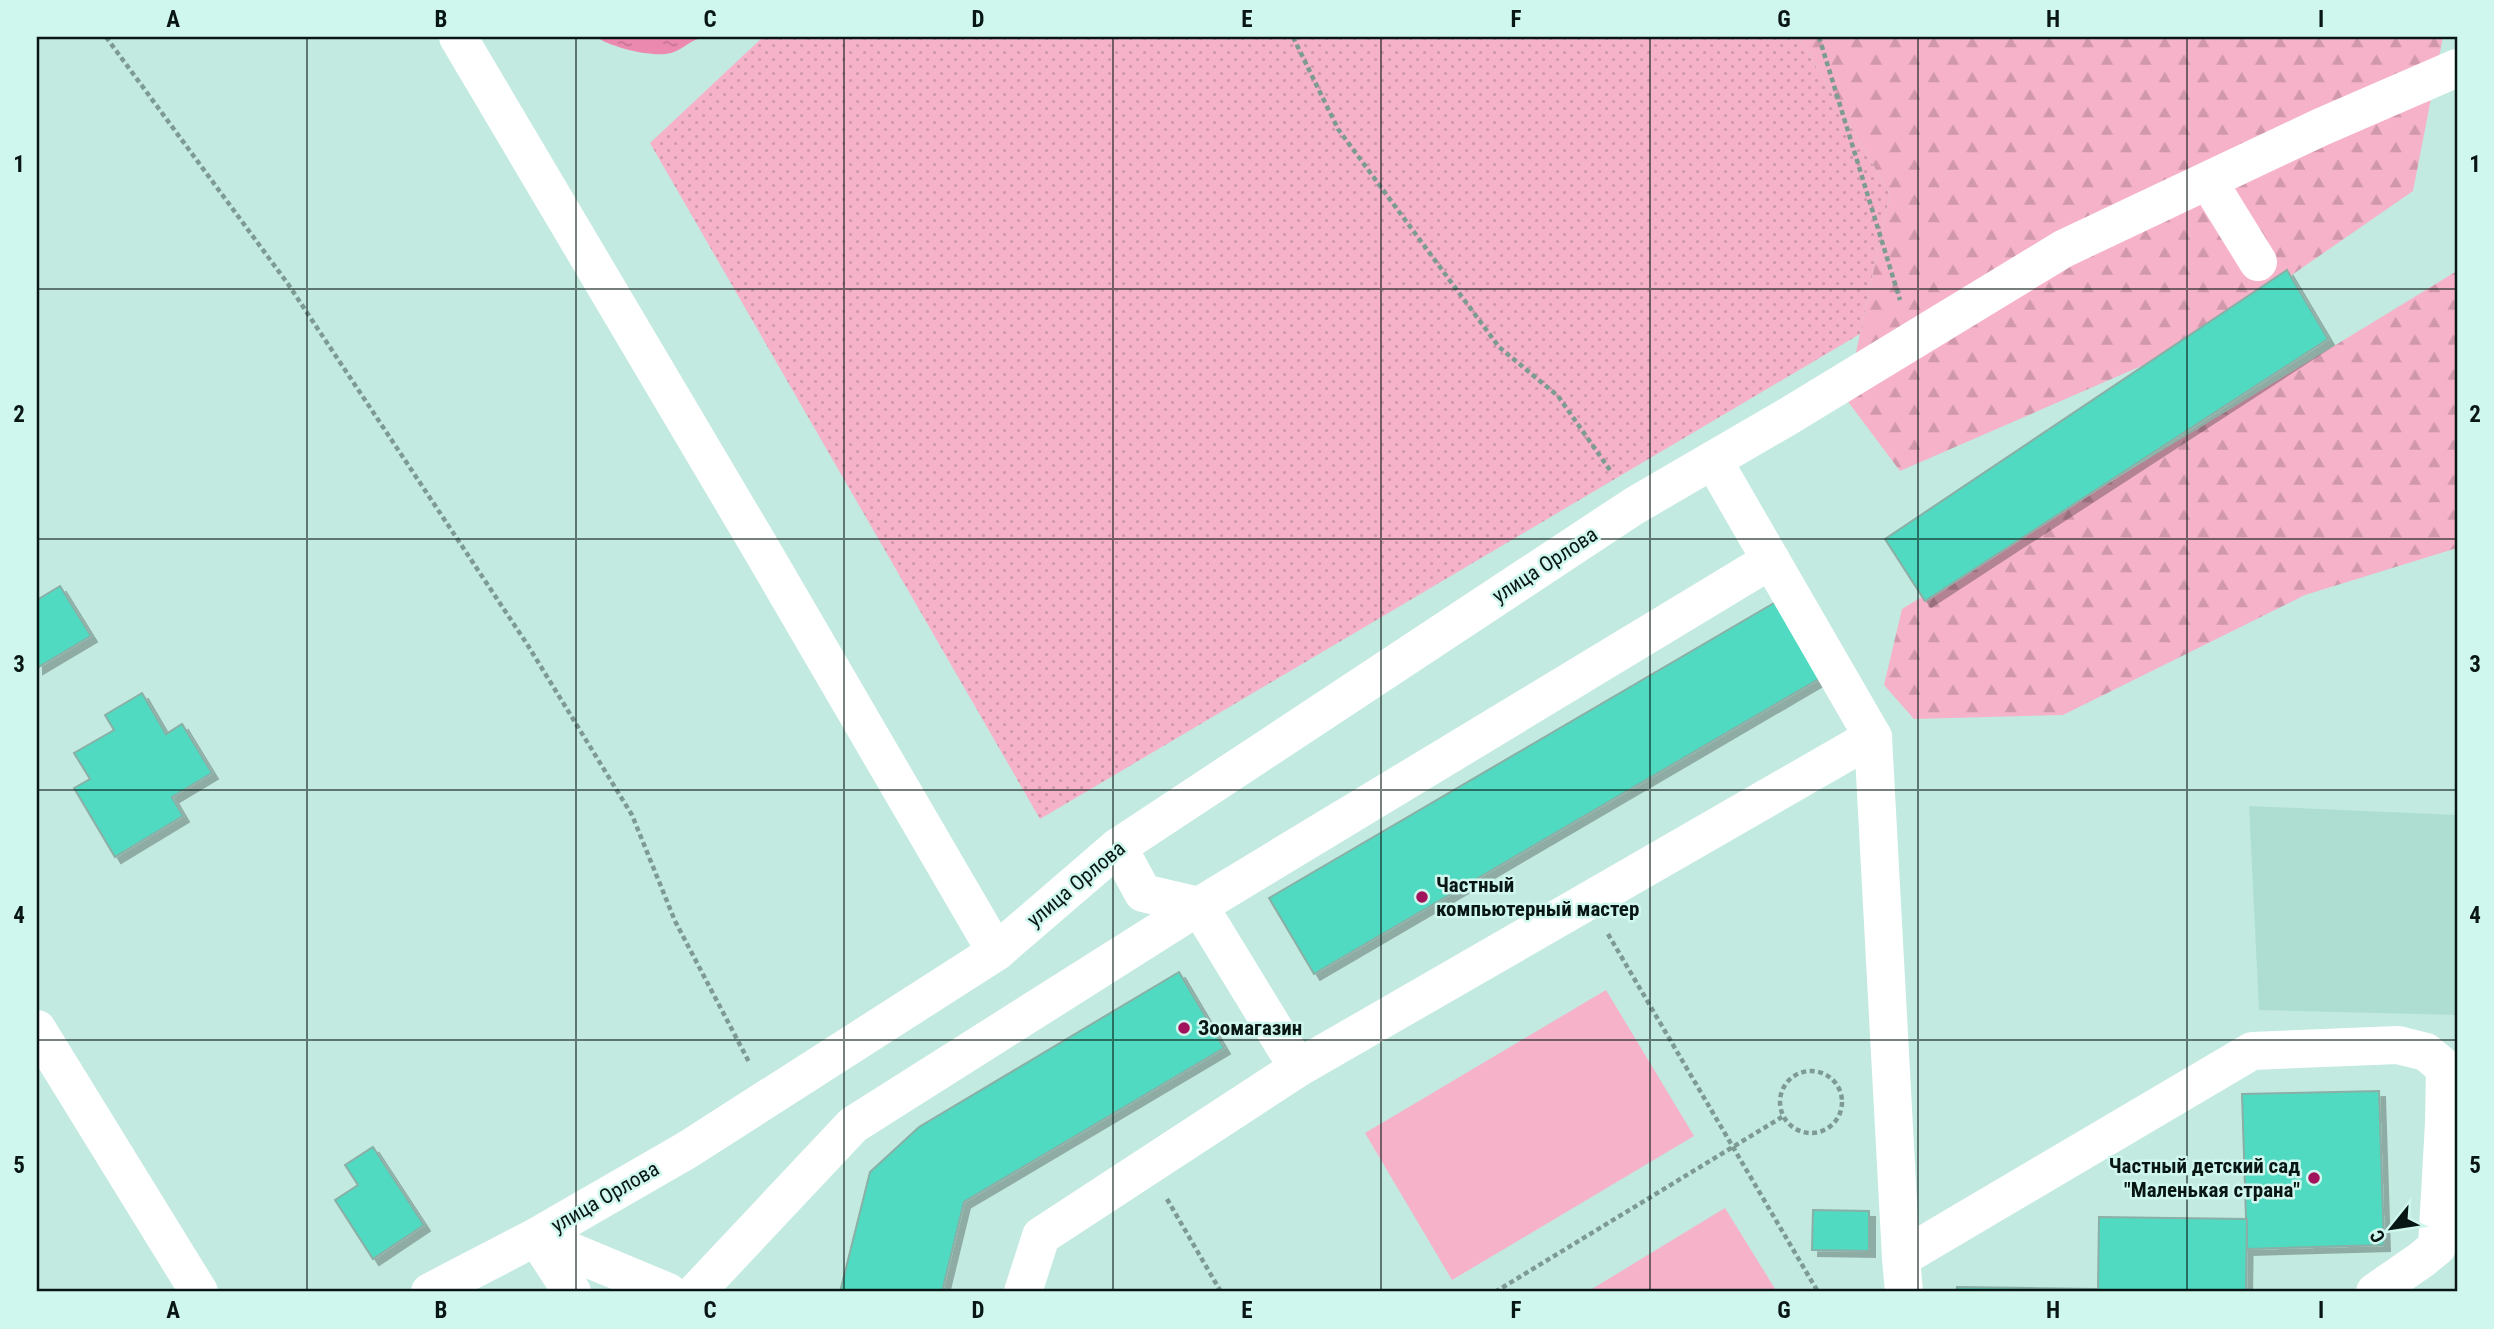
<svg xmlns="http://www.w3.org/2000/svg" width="2494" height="1329" font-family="'Roboto Condensed',sans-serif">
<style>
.built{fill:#aeded2}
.grass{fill:url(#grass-dots)}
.forest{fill:url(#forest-firs)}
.garden{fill:#f5b2c9}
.water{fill:url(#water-ripples)}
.building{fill:#4fdac1;stroke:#8aafa6;stroke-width:2;filter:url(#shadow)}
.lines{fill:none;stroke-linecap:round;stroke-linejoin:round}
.path{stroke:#7d9a93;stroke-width:4.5;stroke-dasharray:5 3.5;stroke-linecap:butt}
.minor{stroke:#fff;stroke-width:38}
.grid{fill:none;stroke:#091714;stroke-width:2;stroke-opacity:0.55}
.poi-dot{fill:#a1135b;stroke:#d0f7ee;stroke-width:2.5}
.labels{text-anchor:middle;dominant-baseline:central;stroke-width:5;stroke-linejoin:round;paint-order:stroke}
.street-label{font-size:21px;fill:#091714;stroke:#d0f7ee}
.poi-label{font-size:21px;font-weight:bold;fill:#091714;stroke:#d0f7ee;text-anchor:start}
.neatline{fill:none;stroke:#091714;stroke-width:2.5}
.grid-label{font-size:23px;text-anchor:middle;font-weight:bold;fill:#091714}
</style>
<defs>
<pattern id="grass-dots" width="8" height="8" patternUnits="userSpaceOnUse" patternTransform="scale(1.75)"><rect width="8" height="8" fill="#f5b2c9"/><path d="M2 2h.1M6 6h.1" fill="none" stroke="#d198ac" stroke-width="1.8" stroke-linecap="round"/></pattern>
<pattern id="forest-firs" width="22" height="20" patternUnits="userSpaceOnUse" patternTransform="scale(1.75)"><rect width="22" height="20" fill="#f5b2c9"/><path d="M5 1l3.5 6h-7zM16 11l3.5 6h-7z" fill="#d198ac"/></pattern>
<pattern id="water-ripples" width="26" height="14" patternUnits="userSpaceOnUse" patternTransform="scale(1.75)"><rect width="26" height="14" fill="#eb8aae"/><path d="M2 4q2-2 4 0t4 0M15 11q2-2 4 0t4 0" fill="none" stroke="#c87695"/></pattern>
<filter id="shadow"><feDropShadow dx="6" dy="6" stdDeviation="0" flood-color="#0004"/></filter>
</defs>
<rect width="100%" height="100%" fill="#c3eae0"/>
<polygon class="built" points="2249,806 2457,815 2457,1241 2447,1248 2456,1015 2259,1010"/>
<polygon class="grass" points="763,37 1799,37 1890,194 1860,334 1040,819 650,143"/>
<g class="forest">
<polygon points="1799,37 2443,37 2413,191 2192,344 1900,471 1846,399 1890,194"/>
<polygon points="2457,271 2457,548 2305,595 2063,715 1914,719 1884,685 1902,609"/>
</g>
<g class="garden">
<polygon points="1606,990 1694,1136 1452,1280 1365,1133"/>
<polygon points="1725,1208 1777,1292 1594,1292 1592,1289"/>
</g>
<path class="water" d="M596,37h109c-15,2 -22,13 -34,16 -19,5 -60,-6 -75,-16z"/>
<g class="building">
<polygon points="2287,270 2328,339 1925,601 1885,539"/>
<polygon points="60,586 91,636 37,668 37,600"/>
<polygon points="1779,600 1824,676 1314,974 1269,898"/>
<polygon points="142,693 166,734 182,724 212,773 172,797 183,816 115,857 74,788 90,779 74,753 114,730 105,715"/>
<polygon points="1179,972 1224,1048 964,1202 942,1292 840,1292 870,1172 919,1127"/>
<polygon points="2379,1091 2384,1245 2247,1249 2242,1094"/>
<polygon points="373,1147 424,1225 373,1259 335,1200 358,1185 345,1165"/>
<polygon points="1813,1210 1869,1211 1869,1251 1812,1250"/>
<polygon points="2099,1217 2247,1219 2246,1292 2098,1292"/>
<polygon points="1957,1287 2097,1289 2097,1292 1956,1292"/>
</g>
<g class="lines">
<g class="path">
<polyline points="106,37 288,284 527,644 632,815 675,921 749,1062"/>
<polyline points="1293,37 1338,129 1499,347 1558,396 1612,473"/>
<polyline points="1819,37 1900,300"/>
<polyline points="1608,934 1818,1292"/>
<circle cx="1811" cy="1102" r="31"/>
<polyline points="1167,1199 1221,1292"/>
<polyline points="1495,1292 1782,1117"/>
</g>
<g class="minor">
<polyline points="458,37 760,547 996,952"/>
<polyline points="2208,181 2258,262"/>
<polyline points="1713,460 1873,737 1901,1258 2252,1051 2398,1045 2426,1052 2445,1068 2444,1123 2437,1247 2421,1260 2375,1292"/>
<polyline points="37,1029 199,1292"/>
<polyline points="1298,1068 1873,737"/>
<polyline points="536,1237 668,1292"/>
<polyline points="536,1237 572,1292"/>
<polyline points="1901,1258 1904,1292"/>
<polyline points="430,1292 536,1237 687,1150 996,952 1118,847 1634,506 1787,417 2063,249 2321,127 2457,68"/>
<polyline points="696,1292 853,1125 1199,906 1771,560"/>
<polyline points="1023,1292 1041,1236 1298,1068 1199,906 1143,893 1118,847"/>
</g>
</g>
<path class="grid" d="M307,37v1255M576,37v1255M844,37v1255M1113,37v1255M1381,37v1255M1650,37v1255M1918,37v1255M2187,37v1255M37,289h2420M37,539h2420M37,790h2420M37,1040h2420"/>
<g class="poi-dot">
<circle cx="1422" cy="897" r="7"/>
<circle cx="1184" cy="1028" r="7"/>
<circle cx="2314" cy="1178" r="7"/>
</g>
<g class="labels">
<g class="street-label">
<text transform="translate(1545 565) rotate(-33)">улица Орлова</text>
<text transform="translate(1076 884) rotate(-40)">улица Орлова</text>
<text transform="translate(605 1197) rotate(-30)">улица Орлова</text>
</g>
<g class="poi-label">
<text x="1436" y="885">Частный<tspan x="1436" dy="24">компьютерный мастер</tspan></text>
<text x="1198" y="1028">Зоомагазин</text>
<text x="2300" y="1166" text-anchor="end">Частный детский сад<tspan x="2300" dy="24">"Маленькая страна"</tspan></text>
</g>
</g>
<rect width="2494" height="1329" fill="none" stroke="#d0f7ee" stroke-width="77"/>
<g transform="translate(2392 1228) rotate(240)" stroke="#d0f7ee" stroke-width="5" paint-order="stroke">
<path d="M0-5L12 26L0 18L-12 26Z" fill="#091714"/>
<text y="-10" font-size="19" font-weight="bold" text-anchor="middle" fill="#091714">С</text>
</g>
<rect x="38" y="38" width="2418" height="1252" class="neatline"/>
<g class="grid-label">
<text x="173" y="27">A</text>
<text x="441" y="27">B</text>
<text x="710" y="27">C</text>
<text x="978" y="27">D</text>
<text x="1247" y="27">E</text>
<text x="1516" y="27">F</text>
<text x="1784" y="27">G</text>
<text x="2053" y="27">H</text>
<text x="2321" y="27">I</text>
<text x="19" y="172">1</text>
<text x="2475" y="172">1</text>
<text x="19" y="422">2</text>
<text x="2475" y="422">2</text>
<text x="19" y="672">3</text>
<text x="2475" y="672">3</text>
<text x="19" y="923">4</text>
<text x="2475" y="923">4</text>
<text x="19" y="1173">5</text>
<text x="2475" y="1173">5</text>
<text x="173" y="1318">A</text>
<text x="441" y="1318">B</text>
<text x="710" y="1318">C</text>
<text x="978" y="1318">D</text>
<text x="1247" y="1318">E</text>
<text x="1516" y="1318">F</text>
<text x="1784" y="1318">G</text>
<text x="2053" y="1318">H</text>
<text x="2321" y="1318">I</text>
</g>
</svg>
